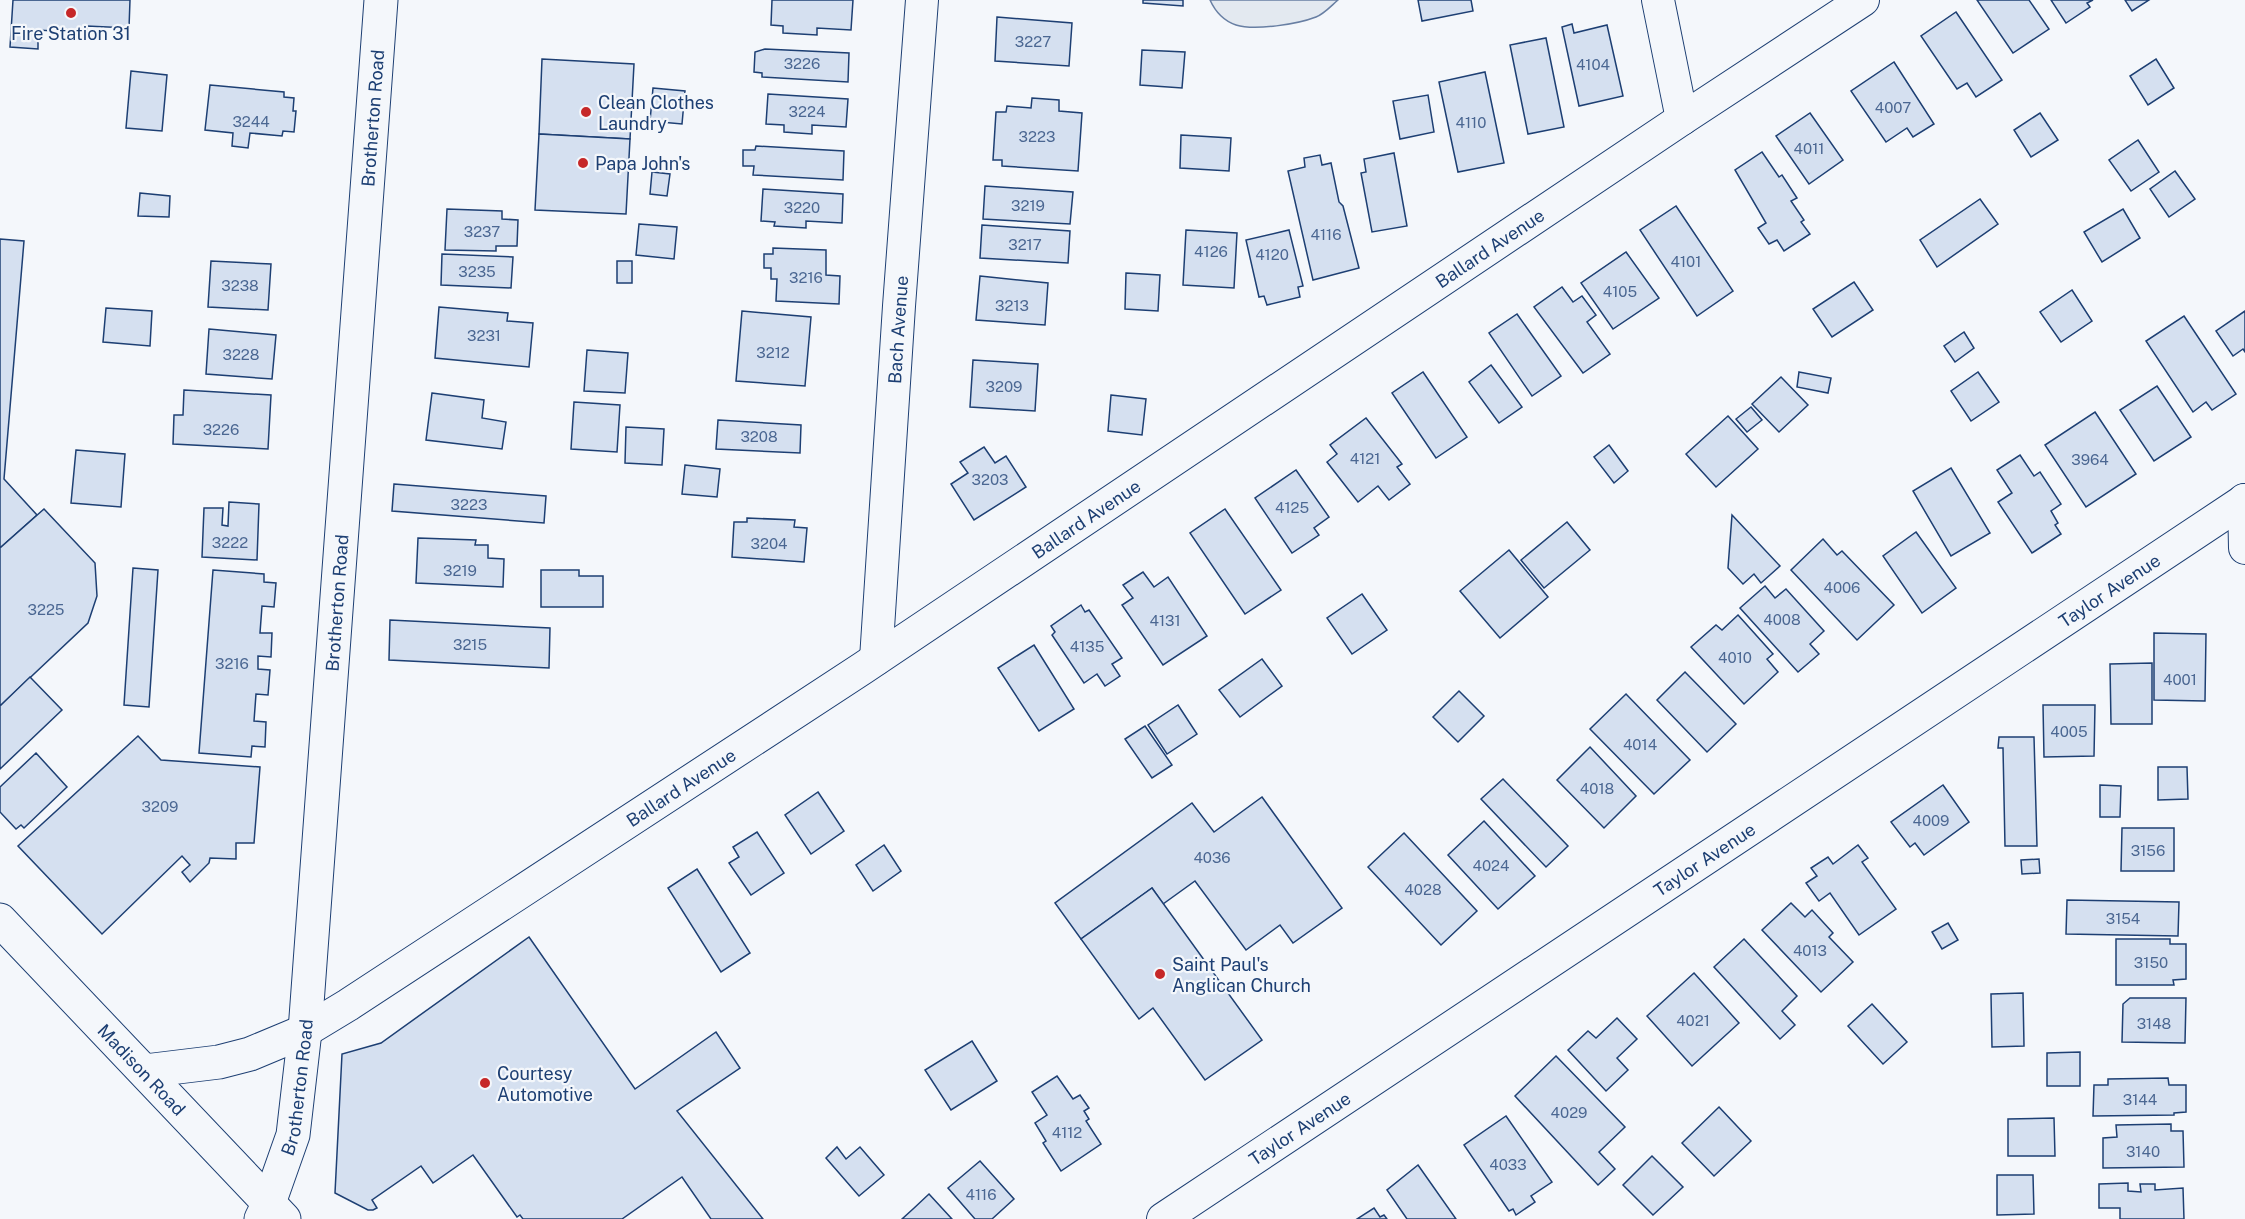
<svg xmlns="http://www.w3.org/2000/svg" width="2245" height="1219" font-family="'Public Sans',sans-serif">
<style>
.green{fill:#e3e9f0;stroke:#687fa3;stroke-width:1.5}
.building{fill:#d5e0f0;stroke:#1d3f73;stroke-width:1.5}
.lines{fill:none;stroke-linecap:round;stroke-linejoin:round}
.minor-casing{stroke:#1d3f73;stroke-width:34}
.tertiary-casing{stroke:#1d3f73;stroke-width:35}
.secondary-casing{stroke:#1d3f73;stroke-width:35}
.minor{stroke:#f4f7fb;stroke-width:32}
.tertiary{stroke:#f4f7fb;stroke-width:33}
.secondary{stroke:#f4f7fb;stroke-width:33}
.poi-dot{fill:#c62828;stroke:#f4f7fb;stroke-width:2}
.labels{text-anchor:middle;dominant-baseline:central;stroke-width:4.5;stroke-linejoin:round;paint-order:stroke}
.number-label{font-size:15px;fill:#4b6792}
.poi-label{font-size:18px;fill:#1d3f73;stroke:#f4f7fb;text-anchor:start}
.street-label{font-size:18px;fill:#1d3f73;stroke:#f4f7fb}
</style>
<rect width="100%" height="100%" fill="#f4f7fb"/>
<path class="green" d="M1210,0h128c-6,5 -14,14 -22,17 -18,7 -61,14 -80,8 -12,-4 -21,-14 -26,-25z"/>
<g class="building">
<polygon points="13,0 130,0 129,28 87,26 87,33 38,30 38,49 10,47"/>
<polygon points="772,0 853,0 851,30 817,28 817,35 783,33 783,26 771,25"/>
<polygon points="1143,0 1183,0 1183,6 1143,3"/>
<polygon points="1418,0 1471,0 1473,11 1422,21"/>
<polygon points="1977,0 2029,0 2049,29 2013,53"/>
<polygon points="2051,0 2093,0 2087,3 2090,7 2066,23"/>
<polygon points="2125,0 2149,0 2132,11"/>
<polygon points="1956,12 2002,80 1976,97 1967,83 1957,89 1921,36"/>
<polygon points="997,17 1072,23 1069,66 995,61"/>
<polygon points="1572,24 1574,33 1607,25 1623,96 1579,106 1562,27"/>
<polygon points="1546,38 1564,127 1528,134 1510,45"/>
<polygon points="765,49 849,53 848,82 762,77 762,73 754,72 755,52"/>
<polygon points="1142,50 1185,52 1182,88 1140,85"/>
<polygon points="542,59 634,64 630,139 539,134"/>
<polygon points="2156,59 2174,88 2148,105 2130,76"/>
<polygon points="1894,62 1934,124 1913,137 1907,128 1886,142 1851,91"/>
<polygon points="131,71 167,75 162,131 126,128"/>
<polygon points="1485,72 1504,163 1458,172 1439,82"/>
<polygon points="210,85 284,92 284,97 294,98 293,111 296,111 294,132 283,131 282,136 250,133 248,148 232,146 233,133 205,130"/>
<polygon points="653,88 685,91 682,124 650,121"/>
<polygon points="768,94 848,99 846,127 812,125 812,134 784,132 784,125 766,124"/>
<polygon points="1428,95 1434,132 1400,139 1393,101"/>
<polygon points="1032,98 1059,100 1059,111 1082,113 1078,171 1002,166 1002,160 993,160 996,112 1006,112 1007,106 1031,108"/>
<polygon points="1810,113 1843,160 1809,184 1776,136"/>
<polygon points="2040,113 2058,140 2031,157 2014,130"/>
<polygon points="539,134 630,139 626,214 535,210"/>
<polygon points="1181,135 1231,138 1229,171 1180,168"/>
<polygon points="2138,140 2159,172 2131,191 2109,160"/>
<polygon points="756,146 844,151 843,180 753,175 754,166 743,166 743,150 755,150"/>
<polygon points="1762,152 1779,177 1782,175 1797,198 1791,201 1804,220 1801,222 1810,234 1784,251 1777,240 1769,244 1758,228 1766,223 1735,170"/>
<polygon points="1394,153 1407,226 1372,232 1361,173 1366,172 1364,159"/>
<polygon points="1320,155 1322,165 1331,163 1339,202 1343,206 1359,268 1313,280 1288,171 1305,167 1304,158"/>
<polygon points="2175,171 2195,199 2169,217 2150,189"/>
<polygon points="652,172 670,174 667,196 650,194"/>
<polygon points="985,186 1073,192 1070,224 983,219"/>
<polygon points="763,189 843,194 842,223 806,221 806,228 774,226 775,222 761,221"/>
<polygon points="140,193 170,196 169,217 138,216"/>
<polygon points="1980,199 1998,224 1937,267 1920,240"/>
<polygon points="1676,206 1733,291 1697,316 1640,230"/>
<polygon points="447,209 502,211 502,219 518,220 517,246 496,246 496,251 445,250"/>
<polygon points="2123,209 2140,238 2102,262 2084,232"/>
<polygon points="639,224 677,227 674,259 636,255"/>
<polygon points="982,225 1070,231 1068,263 980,258"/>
<polygon points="1186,230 1237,233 1234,288 1183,285"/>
<polygon points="1289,230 1303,286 1298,287 1300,297 1267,305 1264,296 1259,297 1246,240"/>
<polygon points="0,239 24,241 4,479 37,515 0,548"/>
<polygon points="773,248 826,250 826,275 840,276 839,304 776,301 777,279 771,279 771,268 764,268 764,254 773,254"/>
<polygon points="1626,252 1659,298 1613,329 1581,283"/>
<polygon points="442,254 513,257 511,288 441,285"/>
<polygon points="211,261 271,264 268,310 208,307"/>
<rect x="617" y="261" width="15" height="22"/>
<polygon points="1126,273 1160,275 1158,311 1125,309"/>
<polygon points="980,276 1048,283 1045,325 976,320"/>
<polygon points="1854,282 1873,310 1832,337 1813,309"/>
<polygon points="1562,287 1573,302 1582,296 1596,315 1587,322 1610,354 1583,373 1534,307"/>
<polygon points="2072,290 2092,321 2061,342 2040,312"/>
<polygon points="439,307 508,313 507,321 533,323 529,367 435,358"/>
<polygon points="106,308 152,311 150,346 103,342"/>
<polygon points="742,311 811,317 805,386 736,381"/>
<polygon points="2245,311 2245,352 2243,349 2233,356 2216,331"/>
<polygon points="1517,314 1561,376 1532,396 1489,333"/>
<polygon points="2184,316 2236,394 2212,410 2206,402 2193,412 2146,341"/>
<polygon points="209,329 276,335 272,379 206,374"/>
<polygon points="1964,332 1974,348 1955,362 1944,346"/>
<polygon points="587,350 628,353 625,393 584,391"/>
<polygon points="973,360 1038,364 1035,411 970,407"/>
<polygon points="1491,365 1522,407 1499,423 1469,382"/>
<polygon points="1423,372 1467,437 1436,458 1392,393"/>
<polygon points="1799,372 1831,378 1828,393 1797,387"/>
<polygon points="1978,372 1999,402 1971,421 1951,391"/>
<polygon points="1781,377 1808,405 1779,432 1752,404"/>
<polygon points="2157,386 2191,437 2154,461 2120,410"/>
<polygon points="184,390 271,395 268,449 173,444 174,415 183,415"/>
<polygon points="432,393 484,400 482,418 506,422 502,449 426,440"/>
<polygon points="1111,395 1146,399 1142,435 1108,431"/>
<polygon points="574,402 620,405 617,452 571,449"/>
<polygon points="1751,407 1762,420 1747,432 1736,419"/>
<polygon points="2095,412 2136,474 2086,507 2045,445"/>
<polygon points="1728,416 1758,449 1716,487 1686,454"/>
<polygon points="1366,418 1402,464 1397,467 1410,484 1389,500 1378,486 1358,502 1327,462 1337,454 1330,445"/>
<polygon points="718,420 801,425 800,453 716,449"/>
<polygon points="626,427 664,429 662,465 625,463"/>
<polygon points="1609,445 1628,471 1614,483 1594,457"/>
<polygon points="984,447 995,463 1006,456 1026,487 974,520 951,484 968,473 960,462"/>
<polygon points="76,450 125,454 121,507 71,503"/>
<polygon points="2020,455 2034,476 2040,472 2061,504 2051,511 2058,523 2055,525 2061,534 2032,553 1998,502 2012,493 1997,470"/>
<polygon points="685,465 720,469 717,497 682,494"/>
<polygon points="1951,468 1990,533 1951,556 1913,491"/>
<polygon points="1296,470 1329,517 1314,528 1319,535 1292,553 1255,498"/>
<polygon points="394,484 546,496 544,523 392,511"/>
<polygon points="229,502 259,504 257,560 202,557 204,508 223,508 222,525 228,526"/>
<polygon points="44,509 95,563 97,596 88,623 0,706 0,548"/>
<polygon points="1225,509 1281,590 1245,614 1190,533"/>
<polygon points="1732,515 1780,566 1761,583 1754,574 1743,584 1728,568"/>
<polygon points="747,518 795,520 794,527 807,528 804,562 732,557 734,522 747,522"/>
<polygon points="1567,522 1590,550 1544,588 1521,560"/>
<polygon points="1916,532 1956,588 1922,613 1883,556"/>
<polygon points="418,538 476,540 475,545 488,545 488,558 504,559 503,587 416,583"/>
<polygon points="1823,539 1837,555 1842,551 1894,605 1857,640 1791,570"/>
<polygon points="1509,550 1548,597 1500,638 1460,591"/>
<polygon points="133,568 158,570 149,707 124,705"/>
<polygon points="213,570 264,574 264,582 276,583 274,607 262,606 260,633 272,633 271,657 258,656 258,669 270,670 268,695 256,694 254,721 266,722 265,747 252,746 251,757 199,753"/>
<polygon points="541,570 579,570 579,576 603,576 603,607 541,607"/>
<polygon points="1143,572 1154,587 1168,577 1207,636 1163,665 1122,605 1133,598 1123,585"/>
<polygon points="1765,586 1775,598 1786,589 1824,631 1810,644 1819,654 1798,672 1740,608"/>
<polygon points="1362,594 1387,630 1352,654 1327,618"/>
<polygon points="1081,605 1085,612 1089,610 1122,658 1112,664 1120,676 1105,686 1097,674 1084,683 1052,635 1055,632 1051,626"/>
<polygon points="1738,615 1773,654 1767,659 1778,672 1744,704 1691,647 1716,625 1722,630"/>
<polygon points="390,620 550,628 549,668 389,660"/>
<polygon points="2154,633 2206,634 2205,701 2154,700"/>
<polygon points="1034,645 1074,709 1039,731 998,668"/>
<polygon points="1262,659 1282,686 1240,717 1219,690"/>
<polygon points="2152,663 2152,724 2111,724 2110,664"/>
<polygon points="1685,672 1736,724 1707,752 1657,700"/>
<polygon points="30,677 62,710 0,769 0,706"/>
<polygon points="1459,691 1484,716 1458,742 1433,717"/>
<polygon points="1626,694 1690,760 1654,794 1590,729"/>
<polygon points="1178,705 1197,734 1167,754 1148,725"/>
<polygon points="2043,705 2095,705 2094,756 2044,757"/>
<polygon points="1145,726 1172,765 1152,778 1125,739"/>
<polygon points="138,736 161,760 260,767 254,843 236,843 236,859 210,858 209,863 190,882 182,872 190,865 182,856 102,934 18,846"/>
<polygon points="1999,737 2034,737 2037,846 2005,846 2003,748 1998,748"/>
<polygon points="1590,747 1636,796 1604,828 1557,780"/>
<polygon points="36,753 67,787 24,828 21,825 16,829 0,812 0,787"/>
<polygon points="2158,767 2187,767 2188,799 2158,800"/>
<polygon points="1503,779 1568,846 1546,867 1481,799"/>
<polygon points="1943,785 1969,822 1924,855 1915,843 1910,847 1891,822"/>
<polygon points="2100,785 2121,786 2120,817 2100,817"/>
<polygon points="818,792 844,831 811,854 785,815"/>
<polygon points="1262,797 1342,908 1293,943 1280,925 1246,950 1195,881 1163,904 1152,888 1081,939 1055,903 1192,803 1214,832"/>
<polygon points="1484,821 1535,876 1498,909 1448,855"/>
<polygon points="2122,828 2174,828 2174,871 2121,871"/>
<polygon points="757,832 784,873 751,895 729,863 739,857 733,847"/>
<polygon points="1404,833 1477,911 1441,945 1368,867"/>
<polygon points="884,845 901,871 873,891 856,865"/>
<polygon points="1858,845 1868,858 1862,862 1896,909 1859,935 1830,893 1819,901 1806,883 1817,876 1811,868 1828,857 1833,864"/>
<polygon points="2039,859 2040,873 2022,874 2021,860"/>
<polygon points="697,869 750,953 721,972 668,888"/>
<polygon points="1152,888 1262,1040 1205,1080 1153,1008 1139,1019 1081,939"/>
<polygon points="2067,900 2179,902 2178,936 2066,934"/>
<polygon points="1791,903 1805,917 1812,910 1833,933 1829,937 1853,962 1821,992 1762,930"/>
<polygon points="1948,923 1958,940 1942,949 1932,932"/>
<polygon points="529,937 635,1089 716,1032 740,1068 677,1111 763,1219 711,1219 682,1177 622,1219 523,1219 520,1215 517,1217 473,1155 433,1183 421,1166 372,1200 377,1208 373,1210 368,1210 335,1193 342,1054 381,1043"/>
<polygon points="1744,939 1797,996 1782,1011 1795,1025 1780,1039 1714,967"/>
<polygon points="2116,939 2170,939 2170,944 2186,944 2186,979 2173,980 2174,985 2116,985"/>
<polygon points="1694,973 1739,1023 1692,1066 1647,1016"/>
<polygon points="2023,993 2024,1046 1992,1047 1991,994"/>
<polygon points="2130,998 2186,998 2185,1043 2122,1042 2123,1004"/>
<polygon points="1872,1004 1907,1042 1883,1064 1848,1026"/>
<polygon points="1617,1018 1637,1039 1617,1058 1628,1070 1606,1091 1568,1050 1588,1031 1596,1038"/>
<polygon points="972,1041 997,1081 951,1110 925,1070"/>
<polygon points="2080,1052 2080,1086 2047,1086 2047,1053"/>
<polygon points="1556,1056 1625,1127 1599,1152 1615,1169 1598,1185 1515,1096"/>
<polygon points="1057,1076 1073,1099 1080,1095 1089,1108 1084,1111 1089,1119 1086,1121 1101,1144 1061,1171 1043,1143 1046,1141 1035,1123 1047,1115 1032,1092"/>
<polygon points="2168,1078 2169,1085 2186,1085 2186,1112 2174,1113 2174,1115 2093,1116 2094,1085 2108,1085 2108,1079"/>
<polygon points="1719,1107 1751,1141 1714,1176 1682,1143"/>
<polygon points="1506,1116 1552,1182 1531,1196 1535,1202 1516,1215 1513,1209 1509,1211 1464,1145"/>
<polygon points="2054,1118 2055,1156 2008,1156 2008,1119"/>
<polygon points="2171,1124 2171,1131 2183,1131 2184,1167 2103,1168 2103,1138 2117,1137 2116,1125"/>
<polygon points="837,1147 846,1159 860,1147 884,1175 859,1196 826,1158"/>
<polygon points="1652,1156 1683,1187 1653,1215 1623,1185"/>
<polygon points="980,1161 1014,1199 992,1219 975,1219 948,1188"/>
<polygon points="1418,1165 1456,1219 1407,1219 1387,1190"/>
<polygon points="1997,1175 2033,1175 2034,1214 1997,1215"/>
<polygon points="2128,1183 2128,1191 2141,1192 2140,1184 2155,1184 2155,1190 2183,1188 2184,1219 2120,1219 2120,1208 2099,1208 2099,1184"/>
<polygon points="929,1194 952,1219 902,1219 913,1209"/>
<polygon points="1374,1208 1380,1217 1384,1215 1387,1219 1357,1219"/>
</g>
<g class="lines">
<g class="minor-casing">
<g id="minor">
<polyline points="1658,0 1682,119"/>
<polyline points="2244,500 2245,548"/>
<path id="s1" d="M876,659l23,-353 23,-306"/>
<path id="s2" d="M305,1031l43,-26 515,-337 819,-549 181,-119"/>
<path id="s3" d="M1163,1219l1082,-719"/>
</g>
</g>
<g class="tertiary-casing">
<g id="tertiary">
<path id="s4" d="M261,1219l8,-16 24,-68 12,-104 76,-1031"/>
</g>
</g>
<g class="secondary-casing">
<g id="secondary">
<path id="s5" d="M0,920l284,299"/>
<polyline points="145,1071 219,1062 250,1054 305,1031"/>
</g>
</g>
<use href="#minor" class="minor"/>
<use href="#tertiary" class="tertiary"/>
<use href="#secondary" class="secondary"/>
</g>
<g class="poi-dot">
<circle cx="71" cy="13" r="6"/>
<circle cx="586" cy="112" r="6"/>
<circle cx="583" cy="163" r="6"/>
<circle cx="1160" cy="974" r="6"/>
<circle cx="485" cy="1083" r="6"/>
</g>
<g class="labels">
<g class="number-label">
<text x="1033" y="41">3227</text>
<text x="802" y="63">3226</text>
<text x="1593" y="64">4104</text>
<text x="1893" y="107">4007</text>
<text x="807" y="111">3224</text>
<text x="251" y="121">3244</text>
<text x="1471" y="122">4110</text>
<text x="1037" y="136">3223</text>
<text x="1809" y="148">4011</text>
<text x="1028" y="205">3219</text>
<text x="802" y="207">3220</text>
<text x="482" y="231">3237</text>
<text x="1326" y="234">4116</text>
<text x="1025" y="244">3217</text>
<text x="1211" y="251">4126</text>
<text x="1272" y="254">4120</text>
<text x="1686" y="261">4101</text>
<text x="477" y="271">3235</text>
<text x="806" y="277">3216</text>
<text x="240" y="285">3238</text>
<text x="1620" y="291">4105</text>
<text x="1012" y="305">3213</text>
<text x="484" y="335">3231</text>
<text x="773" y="352">3212</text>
<text x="241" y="354">3228</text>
<text x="1004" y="386">3209</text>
<text x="221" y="429">3226</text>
<text x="759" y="436">3208</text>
<text x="1365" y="458">4121</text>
<text x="2090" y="459">3964</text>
<text x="990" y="479">3203</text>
<text x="469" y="504">3223</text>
<text x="1292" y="507">4125</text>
<text x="230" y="542">3222</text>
<text x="769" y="543">3204</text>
<text x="460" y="570">3219</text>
<text x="1842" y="587">4006</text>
<text x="46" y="609">3225</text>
<text x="1782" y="619">4008</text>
<text x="1165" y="620">4131</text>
<text x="470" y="644">3215</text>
<text x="1087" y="646">4135</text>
<text x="1735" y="657">4010</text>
<text x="232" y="663">3216</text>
<text x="2180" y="679">4001</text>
<text x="2069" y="731">4005</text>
<text x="1640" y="744">4014</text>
<text x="1597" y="788">4018</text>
<text x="160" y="806">3209</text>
<text x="1931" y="820">4009</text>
<text x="2148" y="850">3156</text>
<text x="1212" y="857">4036</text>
<text x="1491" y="865">4024</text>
<text x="1423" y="889">4028</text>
<text x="2123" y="918">3154</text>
<text x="1810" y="950">4013</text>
<text x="2151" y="962">3150</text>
<text x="1693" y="1020">4021</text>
<text x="2154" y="1023">3148</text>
<text x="2140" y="1099">3144</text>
<text x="1569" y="1112">4029</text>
<text x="1067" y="1132">4112</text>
<text x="2143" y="1151">3140</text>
<text x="1508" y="1164">4033</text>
<text x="981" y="1194">4116</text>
</g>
<g class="poi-label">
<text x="71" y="33" text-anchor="middle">Fire Station 31</text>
<text x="598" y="102">Clean Clothes<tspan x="598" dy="21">Laundry</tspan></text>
<text x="595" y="163">Papa John's</text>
<text x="1172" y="964">Saint Paul's<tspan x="1172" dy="21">Anglican Church</tspan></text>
<text x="497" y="1073">Courtesy<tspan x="497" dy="21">Automotive</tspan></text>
</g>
<g class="street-label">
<text stroke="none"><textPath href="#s4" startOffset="1110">Brotherton Road</textPath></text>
<text stroke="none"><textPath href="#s2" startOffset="1420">Ballard Avenue</textPath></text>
<text stroke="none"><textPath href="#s1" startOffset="330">Bach Avenue</textPath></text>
<text stroke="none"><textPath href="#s2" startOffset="934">Ballard Avenue</textPath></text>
<text stroke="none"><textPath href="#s3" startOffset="1136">Taylor Avenue</textPath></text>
<text stroke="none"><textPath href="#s4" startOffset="624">Brotherton Road</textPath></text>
<text stroke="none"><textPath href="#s2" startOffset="448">Ballard Avenue</textPath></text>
<text stroke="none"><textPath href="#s3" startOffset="650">Taylor Avenue</textPath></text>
<text stroke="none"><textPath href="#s5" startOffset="206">Madison Road</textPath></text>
<text stroke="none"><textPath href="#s4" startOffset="138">Brotherton Road</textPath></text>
<text stroke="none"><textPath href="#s3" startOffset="164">Taylor Avenue</textPath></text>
</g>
</g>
</svg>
